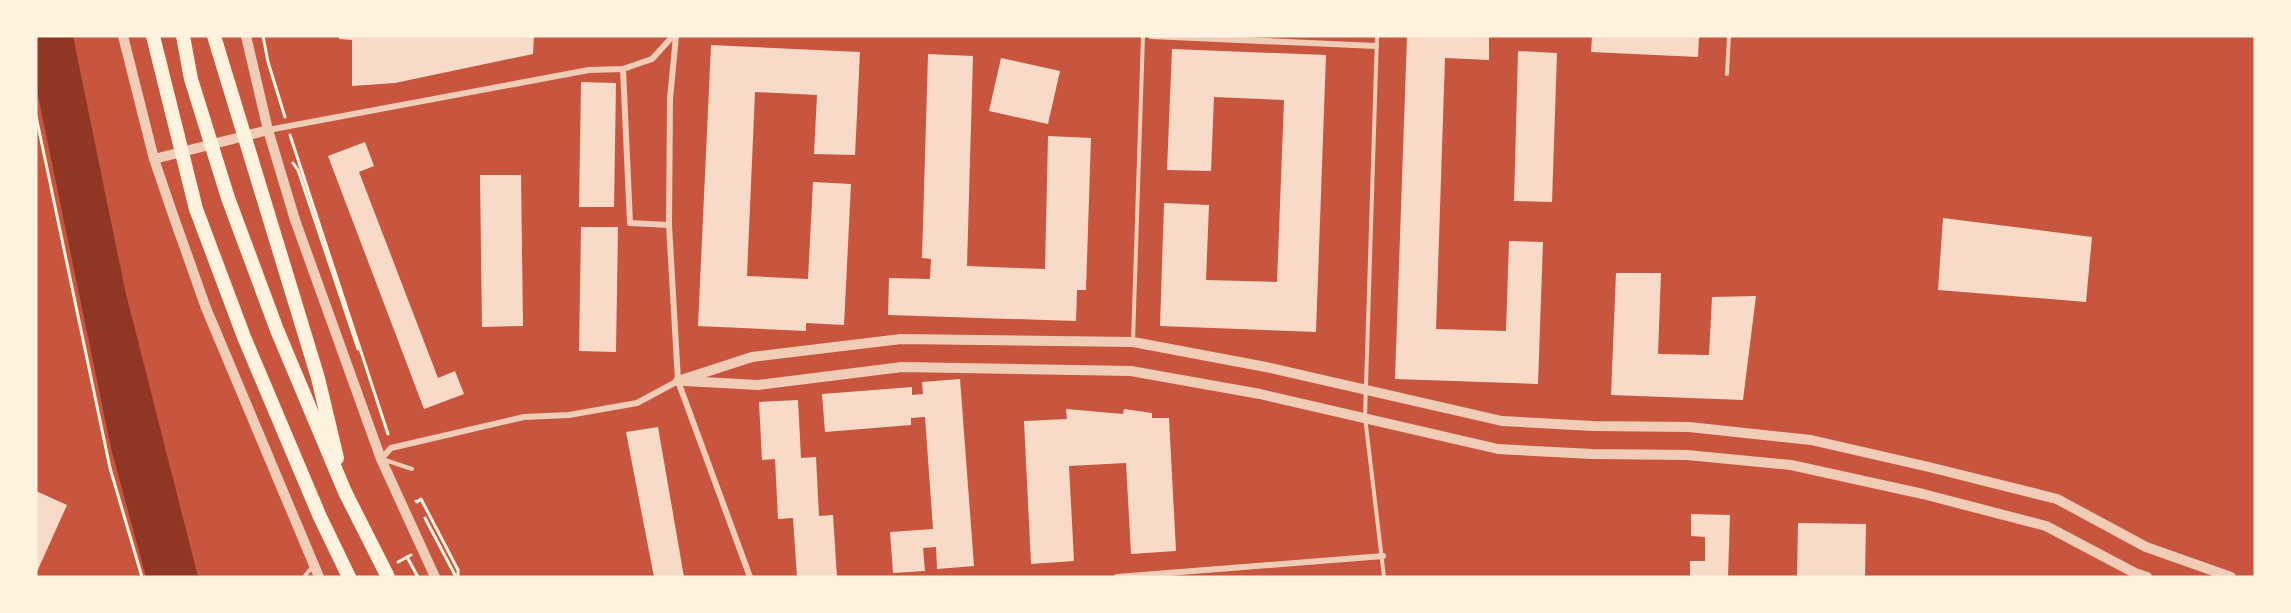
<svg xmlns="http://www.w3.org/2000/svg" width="2291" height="613" font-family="'Archivo Narrow',sans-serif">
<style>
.water{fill:#8f3625}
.building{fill:#f7dbc8}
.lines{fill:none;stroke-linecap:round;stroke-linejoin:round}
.path{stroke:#fff3e0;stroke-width:3}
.service{stroke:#f1ccb7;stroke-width:4}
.minor{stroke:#f1ccb7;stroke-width:6}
.tertiary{stroke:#f1ccb7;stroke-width:10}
.trunk{stroke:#fff3e0;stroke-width:14}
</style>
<rect width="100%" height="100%" fill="#c8553d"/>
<polygon class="water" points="36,36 73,36 125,290 198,577 146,577 111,448 36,86"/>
<g class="building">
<polygon points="339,36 534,36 533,54 395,83 352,86 352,40 339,39"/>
<polygon points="1407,36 1489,36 1489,60 1445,58 1436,329 1506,331 1509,241 1543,242 1538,384 1395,379"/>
<polygon points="1592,36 1699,36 1698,57 1591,52"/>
<polygon points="711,45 860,52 855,155 814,154 817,95 755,92 747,276 808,279 813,182 851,184 844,325 806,323 806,331 698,326"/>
<polygon points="1172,49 1326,55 1316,332 1160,326 1164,203 1209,205 1206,280 1277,282 1284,100 1214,97 1211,171 1167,170"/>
<polygon points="1518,51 1557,53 1552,202 1514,201"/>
<polygon points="928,54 973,56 967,266 1045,269 1048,136 1091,138 1086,290 1077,290 1076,321 888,315 889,278 930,279 931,259 922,258"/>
<polygon points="1001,58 1060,71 1048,124 989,111"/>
<polygon points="581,82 616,83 614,207 579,207"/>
<polygon points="365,142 374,166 359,172 438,378 455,371 464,394 424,409 328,156"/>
<polygon points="480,175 521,175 523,326 482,327"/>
<polygon points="1943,218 2092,237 2086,302 1938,290"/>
<polygon points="581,227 618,227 616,352 579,351"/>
<polygon points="1616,273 1661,273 1658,354 1709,355 1712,297 1756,296 1743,400 1611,395"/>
<polygon points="960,379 974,566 937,569 936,547 923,548 925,571 893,573 890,532 933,529 925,417 911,418 911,425 825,432 822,394 912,387 912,395 923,394 922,382"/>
<polygon points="798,400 801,458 816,457 819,516 833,515 837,577 797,577 793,518 778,519 775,459 762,460 759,402"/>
<polygon points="1066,409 1123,414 1124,409 1152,413 1152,418 1169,418 1176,551 1131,554 1126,463 1069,466 1074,561 1031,564 1024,421 1067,419"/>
<polygon points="658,427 684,577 654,577 626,432"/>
<polygon points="36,491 67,505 36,574"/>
<polygon points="1691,514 1730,515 1728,577 1690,577 1690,561 1705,561 1705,537 1691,536"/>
<polygon points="1798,523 1866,524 1865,577 1797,577"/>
</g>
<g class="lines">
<g class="path">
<polyline points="263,36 268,62 285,117"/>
<polyline points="36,116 110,468 142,577"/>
<polyline points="290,135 388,434"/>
<polyline points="293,163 298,170 358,349"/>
<polyline points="416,501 417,502 421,499 458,570 458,577"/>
<polyline points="425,518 456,577"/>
<polyline points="407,557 418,577"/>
<polyline points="398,562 411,555"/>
</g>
<g class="service">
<polyline points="1377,36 1365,417 1384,577"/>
<polyline points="1727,74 1729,36"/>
<polyline points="1133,341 1143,36"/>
<polyline points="385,460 412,469"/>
<polyline points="304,577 313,566"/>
</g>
<g class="minor">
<polyline points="676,36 670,99 669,225 678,381 750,577"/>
<polyline points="1151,36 1376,46"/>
<polyline points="623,69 630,223 669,225"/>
<polyline points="268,130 589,70 623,69 652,59 673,36"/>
<polyline points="381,459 391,448 524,417 569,415 637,403 678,381"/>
<polyline points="1117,577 1383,556"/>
</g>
<g class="tertiary">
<polyline points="123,36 154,159 172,212 206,308 319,577"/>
<polyline points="246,36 268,130 295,220 381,459 435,577"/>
<polyline points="154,159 268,130"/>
<polyline points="678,381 752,357 901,339 1133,342 1266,367 1502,421 1593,426 1689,427 1811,440 1929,467 2057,499 2146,547 2231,577"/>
<polyline points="685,381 758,385 902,367 1131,371 1260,394 1498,449 1592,454 1687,455 1791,465 1923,494 2046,526 2135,573 2147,577"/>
</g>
<g class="trunk">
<polyline points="153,36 196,209 244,337 320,517 349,577"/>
<polyline points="183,36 191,79 228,198 277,330 345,492 388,577"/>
<polyline points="214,36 318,378 337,458"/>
</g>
</g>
<rect width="2291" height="613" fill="none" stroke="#fff3e0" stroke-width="75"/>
</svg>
